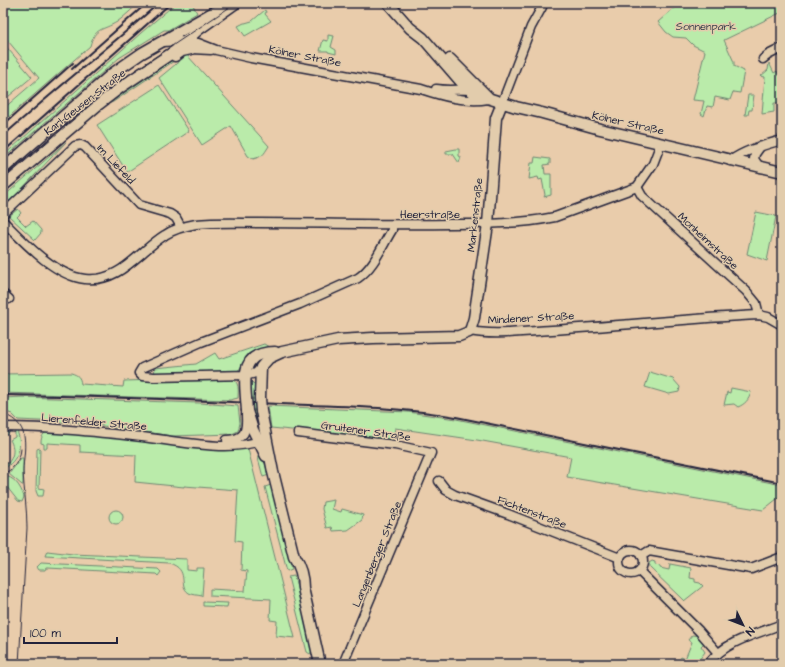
<svg xmlns="http://www.w3.org/2000/svg" width="785" height="667" font-family="'Architects Daughter',sans-serif">
<style>
.green{fill:#baebaa;stroke:#6e8672}
.lines{fill:none;stroke-linecap:round;stroke-linejoin:round}
.minor-casing{stroke:#22223b;stroke-width:11}
.major-casing{stroke:#22223b;stroke-width:13}
.minor{stroke:#e2ccac;stroke-width:8}
.major{stroke:#e2ccac;stroke-width:10}
.tram{stroke:#22223b;stroke-width:1}
.rail{stroke:#22223b;stroke-width:2}
.major-bridge-casing{stroke:#22223b;stroke-width:13;stroke-linecap:butt}
.major-bridge{stroke:#e2ccac;stroke-width:10}
.labels{text-anchor:middle;dominant-baseline:central;stroke-width:3;stroke-linejoin:round;paint-order:stroke}
.park-label{font-size:11px;fill:#39404c;stroke:#e2ccac}
.street-label{font-size:11px;fill:#22223b;stroke:#e2ccac}
</style>
<rect width="100%" height="100%" fill="#e9ccab"/>
<filter id="ink" filterUnits="userSpaceOnUse"><feTurbulence type="fractalNoise" baseFrequency=".025" numOctaves="2"/><feDisplacementMap in="SourceGraphic" scale="8" xChannelSelector="R" yChannelSelector="G"/><feConvolveMatrix kernelMatrix="1 2 1 2 8 2 1 2 1" color-interpolation-filters="sRGB"/></filter>
<g filter="url(#ink)">
<g class="green">
<path d="M3,3h136c-7,6 -15,14 -22,19 -15,9 -22,5 -27,24l-87,76v-13l36,-31 -36,-43z"/>
<polygon points="176,3 192,3 197,13 168,30 164,30 119,58 3,159 3,156 141,33"/>
<polygon points="680,3 782,3 782,12 724,40 734,62 734,66 744,71 740,93 733,92 730,100 715,97 713,107 707,106 704,116 701,114 704,101 693,100 705,51 693,45 686,38 673,37 666,32 658,22"/>
<polygon points="265,10 266,12 265,14 271,21 245,36 238,26 244,23 245,23 252,21"/>
<polygon points="328,35 334,36 331,47 336,50 336,54 328,52 328,51 320,51 323,40 328,41"/>
<polygon points="3,43 32,77 3,101"/>
<path d="M187,55l82,91c-6,9 -5,10 -16,13l-5,-3 -17,-30 -29,19 -43,-67z"/>
<polygon points="177,57 177,59 113,102 108,104"/>
<polygon points="769,63 774,73 777,71 779,76 782,75 782,103 774,103 774,112 762,114 765,77 761,76 768,70"/>
<polygon points="159,85 189,131 127,172 97,125"/>
<polygon points="748,95 754,95 752,110 749,110 748,115 745,115"/>
<polygon points="64,139 65,140 9,189 8,188"/>
<polygon points="66,142 17,194 3,206 3,197"/>
<polygon points="456,149 459,149 459,156 461,157 459,163 453,154 446,154 446,151"/>
<polygon points="535,157 550,159 550,164 544,165 545,174 551,174 551,195 544,197 545,195 542,179 539,180 538,177 529,179 531,163 534,163"/>
<polygon points="18,209 21,213 17,217 26,226 33,221 41,230 41,233 35,240 9,216"/>
<polygon points="756,212 776,216 767,261 747,254"/>
<polygon points="264,344 271,348 245,362 242,367 237,371 154,374 155,368 196,364 215,353 219,359"/>
<polygon points="650,372 673,379 680,387 679,392 669,394 645,387"/>
<path d="M71,373c7,2 9,4 10,11l42,3 1,-6 107,-3c9,4 7,12 7,20l-8,2 -227,-7v-19z"/>
<polygon points="248,379 253,383 255,386 259,427 257,430 254,429"/>
<path d="M731,388l20,4c-2,8 -6,12 -13,15l-4,-3 -10,1 3,-13 3,1z"/>
<polygon points="23,397 199,403 238,406 240,423 238,431 232,434 172,436 82,423 18,420 12,414 3,411 3,398"/>
<polygon points="268,406 408,412 456,419 782,485 782,495 763,510 567,477 571,457 477,440 395,428 393,440 271,428"/>
<path d="M3,429h13c8,16 2,32 -13,40v-2c10,-6 13,-17 7,-27l5,-3v-5l-4,-1 -5,5 -3,-2z"/>
<path d="M49,431l165,18h34l47,189 -19,-2 1,-15 -7,-1 1,-21 -61,-3v-7l35,2 2,-20 -6,-1 1,-28 -7,-1 3,-51 -54,-4v1l-49,-5 1,-27 -56,-3v-7l-33,-2v5h-3v-4l-3,-1c0,-6 2,-10 8,-12z"/>
<polygon points="40,448 39,488 44,489 43,496 38,496 36,491 37,449"/>
<polygon points="261,453 269,475 263,477 258,458 258,455"/>
<polygon points="21,458 23,458 23,485 22,485 9,474"/>
<path d="M3,476c11,0 18,11 21,21l-2,5 -4,-1 -15,-19z"/>
<polygon points="271,485 292,569 287,571 265,487"/>
<polygon points="334,500 332,509 341,512 342,509 363,515 362,520 348,530 333,531 332,527 327,528 322,509 323,502"/>
<circle cx="116" cy="517" r="7"/>
<path d="M47,551l26,3 114,5v11l10,1v-3h7l-2,28c-4,-1 -9,-1 -13,-3 -12,-8 2,-23 -20,-30l-124,-7z"/>
<polygon points="652,561 655,562 655,565 660,566 660,568 669,570 670,564 691,568 690,578 695,579 695,582 700,583 703,586 684,601 649,567 649,563"/>
<polygon points="41,563 158,569 161,572 158,576 156,574 48,568 46,568 45,570 39,570 37,567"/>
<polygon points="294,576 310,638 312,651 310,654 307,652 288,577"/>
<polygon points="203,602 228,603 227,607 203,606"/>
<polygon points="692,635 699,636 704,643 701,646 705,652 696,664 683,664 684,661 680,659 681,657 685,659 692,642 688,640"/>
</g>
<g class="lines">
<g class="minor-casing">
<g id="minor">
<path d="M163,42l16,-1 19,2 18,7 35,8 170,31c21,7 45,14 67,10"/>
<polyline points="191,49 211,50"/>
<polyline points="763,59 768,55 782,48"/>
<path d="M436,89c12,2 24,0 36,1"/>
<polyline points="502,103 531,27 542,7 542,3"/>
<polyline points="760,147 755,154 754,159 758,165 761,168"/>
<path d="M730,161c15,-11 35,-16 52,-21"/>
<polyline points="637,187 642,196 746,291 756,303 759,315"/>
<polyline points="3,214 75,146 81,145 85,147 139,205 170,214 176,218 181,227"/>
<path d="M3,221c21,21 52,55 82,58 35,4 54,-28 80,-44 9,-6 20,-9 31,-11 21,-2 42,-1 63,-1 64,0 127,2 191,1 35,0 71,0 105,-7l82,-30 16,-23 8,-21"/>
<polyline points="3,294 9,299"/>
<path d="M470,331c26,5 56,0 82,-1 69,-4 138,-12 207,-15l9,2 14,8"/>
<path d="M261,367l-5,6 -8,2 -94,2 -12,-1 -3,-3 3,-5 59,-26 99,-38 58,-26c16,-11 24,-32 34,-48v-5"/>
<path d="M3,427c47,0 93,5 139,10 35,4 88,16 120,3"/>
<polyline points="298,433 395,445 431,453 343,664"/>
<path d="M227,440c18,-1 20,-8 19,-25"/>
<polyline points="439,481 446,490 455,495 508,514 620,558"/>
<circle cx="631" cy="562" r="12"/>
<polyline points="641,556 649,551 751,569 782,557"/>
<polyline points="639,571 699,631 718,653"/>
<path d="M708,664c17,-23 49,-30 74,-40"/>
</g>
</g>
<g class="major-casing">
<g id="major">
<polyline points="388,3 410,28 423,38 462,83 475,94 516,107 542,113 600,129 782,172"/>
<polyline points="175,56 182,51 191,49"/>
<polyline points="450,59 488,97"/>
<polyline points="3,169 113,73 142,53 219,9"/>
<polyline points="3,186 99,104 121,87 175,51 198,30 236,3"/>
<path d="M246,398c-2,-25 -3,-46 29,-46"/>
<polyline points="260,398 261,367 269,358 282,352 338,340 373,338 459,336 469,332 471,328 474,318 488,224 496,118 502,103"/>
<polyline points="247,411 253,430 266,456"/>
<path d="M261,411l12,61 21,85c6,9 9,20 9,31l17,76"/>
</g>
</g>
<use href="#minor" class="minor"/>
<use href="#major" class="major"/>
<g class="tram">
<polyline points="3,180 102,95 133,72 236,3"/>
<path d="M3,414c9,3 17,9 20,18 4,13 0,27 0,40 1,19 4,37 4,56l-8,136"/>
<path d="M3,474c10,-4 17,-13 18,-25"/>
</g>
<g class="rail">
<polyline points="72,69 147,3"/>
<polyline points="3,125 73,63"/>
<path d="M3,136c51,-46 105,-88 156,-133"/>
<polyline points="3,152 171,3"/>
<path d="M3,395c84,1 167,4 251,8 67,3 135,2 202,14l326,66"/>
</g>
<g class="major-bridge-casing">
<g id="major-bridge">
<polyline points="246,398 247,411"/>
<polyline points="260,398 261,411"/>
</g>
</g>
<use href="#major-bridge" class="major-bridge"/>
</g>
</g>
<g class="labels">
<g class="park-label">
<text x="706" y="26">Sonnenpark</text>
</g>
<g class="street-label">
<text transform="translate(305 56) rotate(11)">Kölner Straße</text>
<text transform="translate(85 102) rotate(-38)">Karl-Geusen-Straße</text>
<text transform="translate(628 123) rotate(13)">Kölner Straße</text>
<text transform="translate(116 164) rotate(47)">Im Liefeld</text>
<text x="430" y="214">Heerstraße</text>
<text transform="translate(475 215) rotate(-84)">Markenstraße</text>
<text transform="translate(708 241) rotate(43)">Monheimstraße</text>
<text transform="translate(531 318) rotate(-3)">Mindener Straße</text>
<text transform="translate(94 422) rotate(5)">Lierenfelder Straße</text>
<text transform="translate(366 431) rotate(8)">Gruitener Straße</text>
<text transform="translate(532 512) rotate(21)">Fichtenstraße</text>
<text transform="translate(377 554) rotate(-68)">Langenberger Straße</text>
</g>
</g>
<rect width="785" height="667" fill="none" stroke="#e2ccac" stroke-width="16"/>
<rect x="8" y="8" width="769" height="651" fill="none" stroke="#22223b" stroke-width="1.5" filter="url(#ink)"/>
<g transform="translate(743 625) rotate(133)" stroke="#e2ccac" stroke-width="3" paint-order="stroke">
<path d="M0-3L7 15L0 10L-7 15Z" fill="#22223b"/>
<text y="-6" font-size="11" font-weight="bold" text-anchor="middle" fill="#22223b">N</text>
</g>
<path d="M24 637v6h93v-6" fill="none" stroke="#22223b" stroke-width="2"/>
<text x="30" y="637" font-size="12" fill="#22223b" stroke="#e2ccac" stroke-width="3" paint-order="stroke">100 m</text>
</svg>
